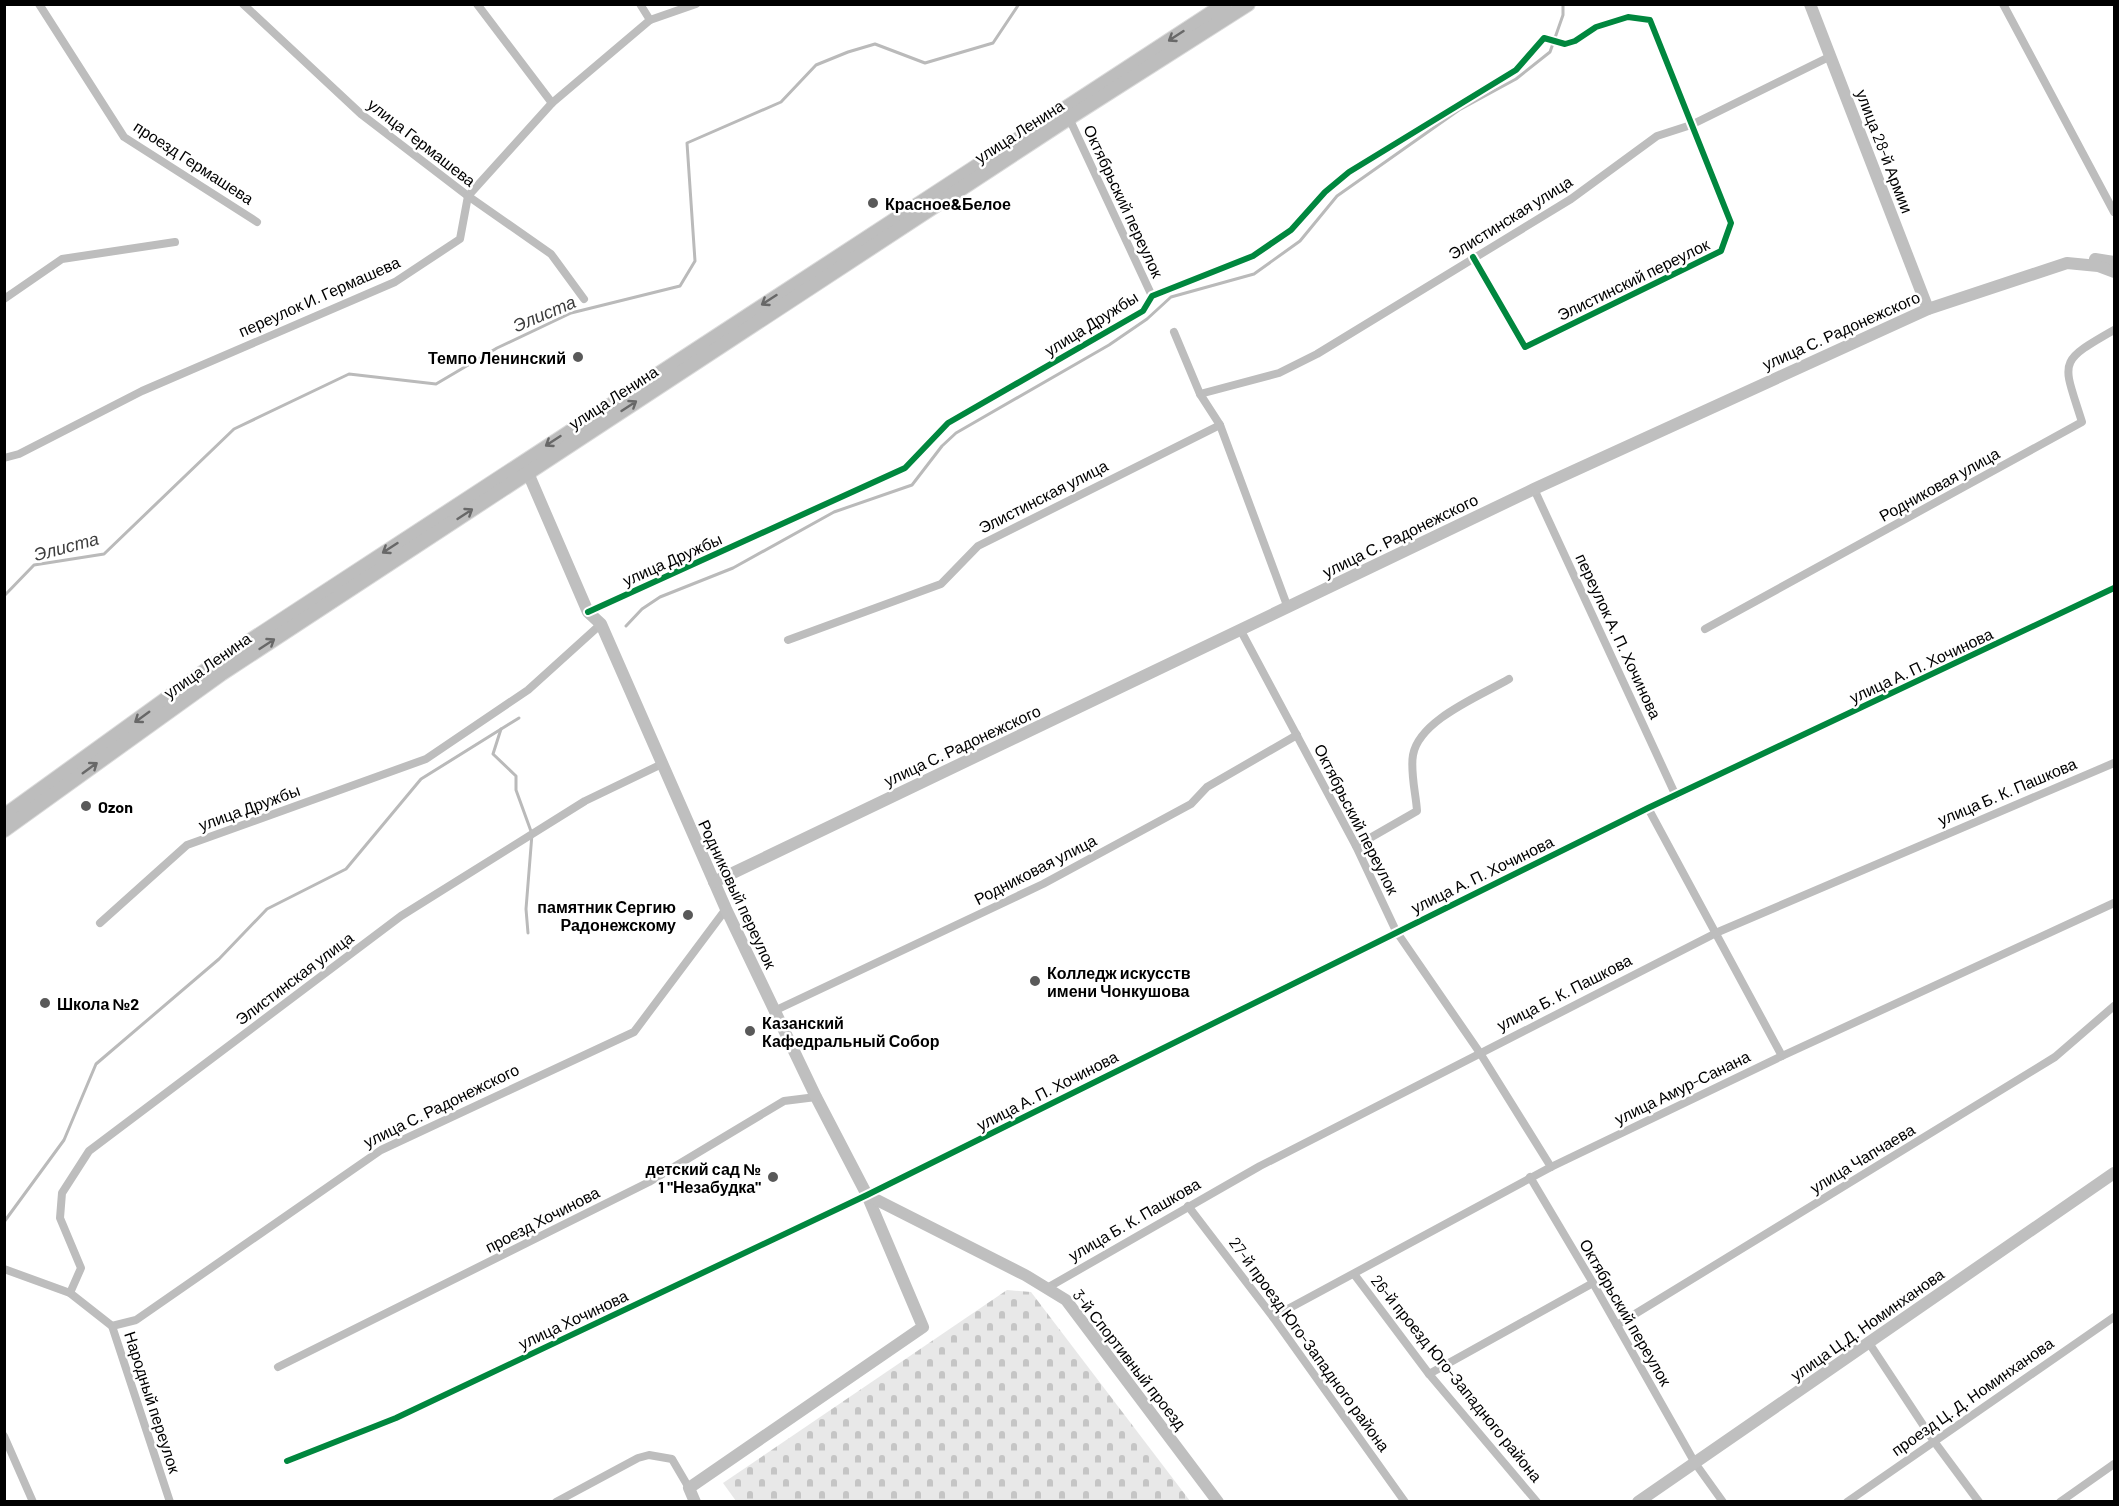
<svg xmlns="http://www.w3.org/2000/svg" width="2119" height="1506" font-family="Barlow,sans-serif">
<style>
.cemetery{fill:url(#cemetery-stones)}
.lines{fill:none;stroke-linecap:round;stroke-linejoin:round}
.stream{stroke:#bababa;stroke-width:3}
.primary-casing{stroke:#dbdbdb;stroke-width:16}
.street{stroke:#bdbdbd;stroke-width:8}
.secondary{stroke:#bfbfbf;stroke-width:12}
.primary{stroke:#bdbdbd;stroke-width:14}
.cycleway-casing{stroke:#fff;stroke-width:10}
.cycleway{stroke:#00873e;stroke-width:6}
.oneway{stroke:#686868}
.poi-dot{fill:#595959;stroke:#fff;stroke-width:2}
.labels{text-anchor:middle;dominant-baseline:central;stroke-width:5;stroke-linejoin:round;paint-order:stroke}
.street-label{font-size:16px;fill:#000;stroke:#fff}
.poi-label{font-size:16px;font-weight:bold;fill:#000;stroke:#fff;text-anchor:start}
.water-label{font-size:18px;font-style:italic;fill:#3d3d3d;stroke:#fff}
</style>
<defs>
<pattern id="cemetery-stones" width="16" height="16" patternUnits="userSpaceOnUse" patternTransform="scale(1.5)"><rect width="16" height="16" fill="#e8e8e8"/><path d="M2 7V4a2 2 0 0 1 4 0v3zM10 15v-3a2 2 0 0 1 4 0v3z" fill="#c5c5c5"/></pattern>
</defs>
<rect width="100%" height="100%" fill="#fff"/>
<polygon class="cemetery" points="1007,1290 1031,1292 1190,1501 736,1501 723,1483"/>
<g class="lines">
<g class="stream">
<polyline points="4,596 34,565 104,554 234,429 349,374 436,384 497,348 571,313 680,286 695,261 687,143 781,102 816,65 848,52 875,44 925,63 993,43 1019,4"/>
<polyline points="626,626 642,609 660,597 733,568 834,512 912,485 942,446 956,433 1109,345 1147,319 1171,297 1254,274 1300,241 1337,196 1459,110 1516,79 1550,52 1563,15 1563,4"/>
<polyline points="501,729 493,754 516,776 516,790 532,834 526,909 528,933"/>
<polyline points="4,1222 64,1140 96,1064 219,959 267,909 346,869 421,779 519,718"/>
</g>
<g class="primary-casing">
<g id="primary">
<polyline points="4,816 216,663 1225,4"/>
<polyline points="4,830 221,674 1069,118 1248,4"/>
</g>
</g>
<g class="street">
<polyline points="39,4 124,137 257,222"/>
<polyline points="243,4 361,114 468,196 551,254 584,299"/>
<polyline points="477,4 552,103"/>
<polyline points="640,4 650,20"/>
<polyline points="2003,4 2114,212"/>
<polyline points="1069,118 1152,296"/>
<polyline points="4,299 62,259 175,242"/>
<polyline points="1174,332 1200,394 1220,425 1288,608"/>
<polyline points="1200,394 1279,373 1317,354 1571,199 1657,136 1691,125 1831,56"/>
<polyline points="4,458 19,454 142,391 395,282 460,239 468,196 552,103 650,20 696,4"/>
<polyline points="1534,489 1676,796"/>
<polyline points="588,612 905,468 948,423 1143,311 1152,296 1253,256 1291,230 1325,192 1349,172 1516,70 1544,38 1565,44 1575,41 1596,27 1628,17 1650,20 1731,223 1721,251 1525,347 1473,257"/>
<path d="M1705,629l377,-207c-19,-61 -26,-59 32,-92"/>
<polyline points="1241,631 1356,846 1396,931 1480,1053 1551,1167"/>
<polyline points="788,640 941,584 978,546 1220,425"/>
<polyline points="1648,808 1782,1056"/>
<path d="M1356,846l61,-35c-1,-17 -7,-39 -4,-56 6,-35 67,-59 96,-76"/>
<polyline points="100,923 187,845 426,759 528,690 601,624"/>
<polyline points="774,1011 1043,884 1191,804 1207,787 1297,735"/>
<polyline points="1530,1177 1593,1283 1695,1463 1723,1502"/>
<polyline points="1188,1206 1273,1317 1405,1502"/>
<polyline points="4,1269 70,1293 112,1326 170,1502"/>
<polyline points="1354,1274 1429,1374 1537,1502"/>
<polyline points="1047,1288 1260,1166 1718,932 2114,763"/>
<polyline points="70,1293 81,1268 60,1218 62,1193 89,1151 401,916 585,801 662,764"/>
<polyline points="1273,1317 1551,1167 1782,1056 2114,903"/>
<polyline points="1617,1325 2055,1057 2114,1006"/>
<polyline points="112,1326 136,1320 381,1150 634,1032 726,909"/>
<polyline points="1869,1343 1933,1440 1979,1502"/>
<polyline points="278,1367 649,1182 784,1101 816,1097"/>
<polyline points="1429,1374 1593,1283"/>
<polyline points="4,1436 33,1502"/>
<polyline points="287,1461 396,1418 867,1195 1648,808 2114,588"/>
<polyline points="556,1502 638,1458 649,1455 672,1459 689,1488"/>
<polyline points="1847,1502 2114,1317"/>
<polyline points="2060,1502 2114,1464"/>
</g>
<g class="secondary">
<polyline points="1810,4 1928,309"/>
<polyline points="2095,259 2114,262"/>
<polyline points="528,473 588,612 601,624 726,909 816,1097 867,1195 923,1327 689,1488 695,1502"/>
<polyline points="714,882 1534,489 1928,309 2067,263 2098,266 2114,272"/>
<polyline points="867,1195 1025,1275 1066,1300 1218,1502"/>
<polyline points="1638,1502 2114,1173"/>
</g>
<use href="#primary" class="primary"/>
<g class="cycleway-casing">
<g id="cycleway">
<polyline points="588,612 905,468 948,423 1143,311 1152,296 1253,256 1291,230 1325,192 1349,172 1516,70 1544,38 1565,44 1575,41 1596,27 1628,17 1650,20 1731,223 1721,251 1525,347 1473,257"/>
<polyline points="287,1461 396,1418 867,1195 1648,808 2114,588"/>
</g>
</g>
<use href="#cycleway" class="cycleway"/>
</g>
<defs><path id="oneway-shaft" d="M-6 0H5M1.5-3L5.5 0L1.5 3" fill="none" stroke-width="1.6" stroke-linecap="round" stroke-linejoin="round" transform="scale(1.5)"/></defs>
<g class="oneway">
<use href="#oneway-shaft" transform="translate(1176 36) rotate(147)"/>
<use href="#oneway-shaft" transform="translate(769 300) rotate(147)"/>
<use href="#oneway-shaft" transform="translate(629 406) rotate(-33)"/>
<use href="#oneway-shaft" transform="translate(553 441) rotate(147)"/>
<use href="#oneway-shaft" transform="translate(465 514) rotate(-33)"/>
<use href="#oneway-shaft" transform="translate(390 548) rotate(147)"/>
<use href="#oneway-shaft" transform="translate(267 644) rotate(-33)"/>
<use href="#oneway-shaft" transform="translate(142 717) rotate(144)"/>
<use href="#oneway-shaft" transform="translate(90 768) rotate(-36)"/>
</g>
<g class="poi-dot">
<circle cx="873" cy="203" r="6"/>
<circle cx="578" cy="357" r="6"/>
<circle cx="86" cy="806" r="6"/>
<circle cx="688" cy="915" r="6"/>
<circle cx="1035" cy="981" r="6"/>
<circle cx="45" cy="1003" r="6"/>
<circle cx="750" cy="1031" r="6"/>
<circle cx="773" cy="1177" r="6"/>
</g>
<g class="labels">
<g class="street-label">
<text transform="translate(1019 131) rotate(-33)">улица Ленина</text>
<text transform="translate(422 142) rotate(38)">улица Гермашева</text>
<text transform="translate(1885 151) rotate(69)">улица 28-й Армии</text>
<text transform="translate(194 162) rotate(33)">проезд Гермашева</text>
<text transform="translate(1124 201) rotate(65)">Октябрьский переулок</text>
<text transform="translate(1510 217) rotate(-32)">Элистинская улица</text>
<text transform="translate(1633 279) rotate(-26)">Элистинский переулок</text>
<text transform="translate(319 296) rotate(-24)">переулок И. Гермашева</text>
<text transform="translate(1091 323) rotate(-32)">улица Дружбы</text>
<text transform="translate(1841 330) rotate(-24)">улица С. Радонежского</text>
<text transform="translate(613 397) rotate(-33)">улица Ленина</text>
<text transform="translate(1939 484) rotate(-29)">Родниковая улица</text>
<text transform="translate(1043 496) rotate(-27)">Элистинская улица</text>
<text transform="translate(1400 535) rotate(-26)">улица С. Радонежского</text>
<text transform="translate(672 559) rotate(-24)">улица Дружбы</text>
<text transform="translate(1619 636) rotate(65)">переулок А. П. Хочинова</text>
<text transform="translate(207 665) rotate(-35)">улица Ленина</text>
<text transform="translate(1921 665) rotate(-25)">улица А. П. Хочинова</text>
<text transform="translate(962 745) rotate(-25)">улица С. Радонежского</text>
<text transform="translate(2007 791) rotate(-23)">улица Б. К. Пашкова</text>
<text transform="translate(249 807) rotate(-20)">улица Дружбы</text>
<text transform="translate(1357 819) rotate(63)">Октябрьский переулок</text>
<text transform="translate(1035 869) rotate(-27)">Родниковая улица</text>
<text transform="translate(1482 874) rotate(-26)">улица А. П. Хочинова</text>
<text transform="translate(738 894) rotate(65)">Родниковый переулок</text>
<text transform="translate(294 978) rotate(-37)">Элистинская улица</text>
<text transform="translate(1564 992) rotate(-27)">улица Б. К. Пашкова</text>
<text transform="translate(1682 1087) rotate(-26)">улица Амур-Санана</text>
<text transform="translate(1047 1090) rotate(-27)">улица А. П. Хочинова</text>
<text transform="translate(441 1105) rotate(-26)">улица С. Радонежского</text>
<text transform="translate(1862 1158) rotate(-31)">улица Чапчаева</text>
<text transform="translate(542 1219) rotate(-27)">проезд Хочинова</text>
<text transform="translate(1134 1219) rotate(-30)">улица Б. К. Пашкова</text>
<text transform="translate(1626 1312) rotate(60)">Октябрьский переулок</text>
<text transform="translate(573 1319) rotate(-25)">улица Хочинова</text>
<text transform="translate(1867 1324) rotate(-35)">улица Ц.Д. Номинханова</text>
<text transform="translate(1310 1344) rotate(54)">27-й проезд Юго-Западного района</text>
<text transform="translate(1130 1359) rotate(52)">3-й Спортивный проезд</text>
<text transform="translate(1457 1378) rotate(51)">26-й проезд Юго-Западного района</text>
<text transform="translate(1972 1396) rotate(-35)">проезд Ц. Д. Номинханова</text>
<text transform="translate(153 1402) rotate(72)">Народный переулок</text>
</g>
<g class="poi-label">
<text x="885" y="203">Красное&amp;Белое</text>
<text x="566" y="357" text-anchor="end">Темпо Ленинский</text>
<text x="98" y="806">Ozon</text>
<text x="676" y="906" text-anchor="end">памятник Сергию<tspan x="676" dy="18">Радонежскому</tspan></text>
<text x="1047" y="972">Колледж искусств<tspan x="1047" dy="18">имени Чонкушова</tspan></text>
<text x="57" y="1003">Школа №2</text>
<text x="762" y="1022">Казанский<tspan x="762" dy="18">Кафедральный Собор</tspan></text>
<text x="761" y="1168" text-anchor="end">детский сад №<tspan x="761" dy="18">1 "Незабудка"</tspan></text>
</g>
<g class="water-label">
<text transform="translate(544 313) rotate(-23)">Элиста</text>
<text transform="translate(66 546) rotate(-15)">Элиста</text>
</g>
</g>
<rect width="2119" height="1506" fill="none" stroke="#000000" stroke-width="12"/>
</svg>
